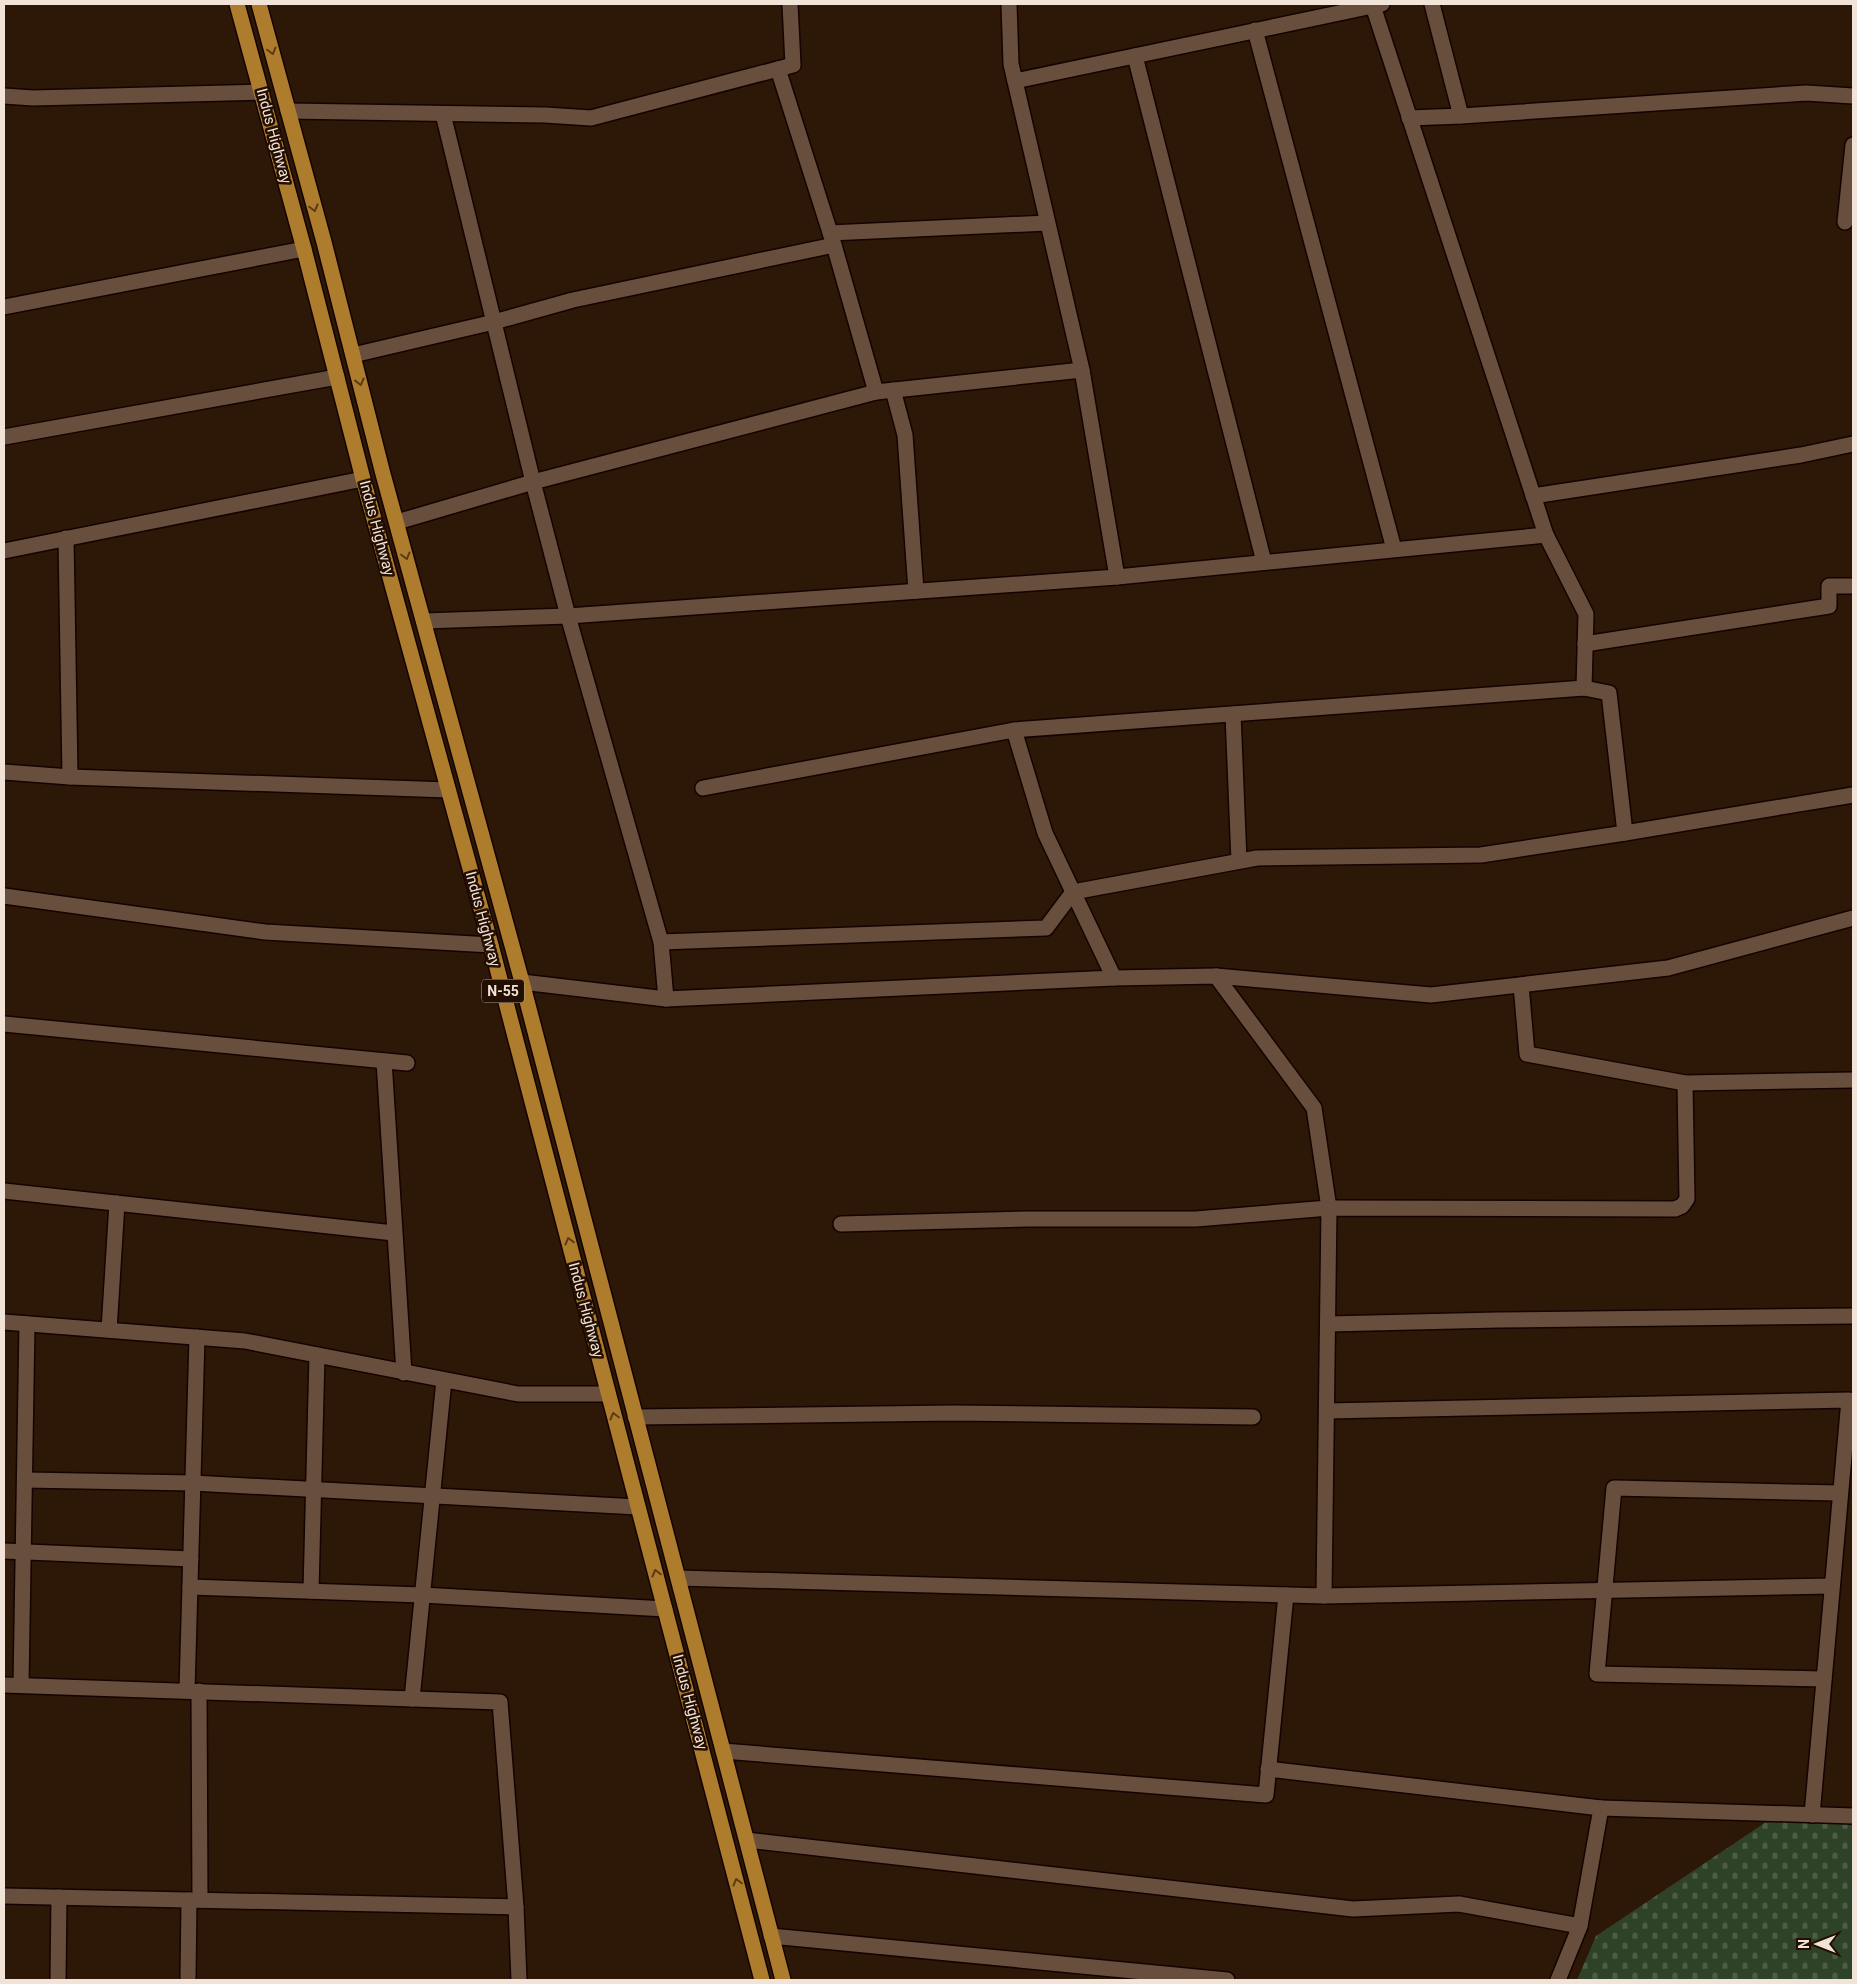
<svg xmlns="http://www.w3.org/2000/svg" width="1857" height="1984" font-family="Roboto,sans-serif">
<style>
.cemetery{fill:url(#cemetery-stones)}
.lines{fill:none;stroke-linecap:round;stroke-linejoin:round}
.minor-casing{stroke:#140300;stroke-width:18}
.trunk-casing{stroke:#140300;stroke-width:18}
.minor{stroke:#684f3d;stroke-width:15}
.trunk{stroke:#ad7c2c;stroke-width:15}
.oneway{stroke:#5a3b12}
.labels{text-anchor:middle;dominant-baseline:central;stroke-width:5;stroke-linejoin:round;paint-order:stroke}
.shield{fill:#230f01;stroke:#b4a398;stroke-width:1}
.shield-label{font-size:14px;font-weight:bold;fill:#f2e3d9}
.street-label{font-size:15px;fill:#f2e3d9;stroke:#230f01}
</style>
<defs>
<pattern id="cemetery-stones" width="16" height="16" patternUnits="userSpaceOnUse" patternTransform="scale(1.25)"><rect width="16" height="16" fill="#2d4226"/><path d="M2 7V4a2 2 0 0 1 4 0v3zM10 15v-3a2 2 0 0 1 4 0v3z" fill="#4c5d45"/></pattern>
</defs>
<rect width="100%" height="100%" fill="#2d1807"/>
<polygon class="cemetery" points="1772,1818 1853,1824 1853,1980 1577,1980 1596,1936"/>
<g class="lines">
<g class="minor-casing">
<g id="minor">
<polyline points="1255,30 1394,549"/>
<polyline points="1135,56 1264,562"/>
<polyline points="1015,81 1382,4"/>
<polyline points="4,96 33,98 262,92"/>
<polyline points="288,111 545,115 591,118 793,65 790,4"/>
<polyline points="1461,116 1806,93 1853,96"/>
<polyline points="1409,118 1461,116 1432,4"/>
<polyline points="1845,222 1853,145"/>
<polyline points="830,233 1047,223"/>
<polyline points="4,307 304,249"/>
<polyline points="353,355 494,322 573,300 834,245 778,69"/>
<polyline points="893,390 905,435 916,591"/>
<polyline points="876,392 1082,370"/>
<polyline points="4,437 337,377"/>
<polyline points="1533,496 1801,455 1853,444"/>
<polyline points="397,522 533,482 443,114"/>
<polyline points="1546,535 1586,614 1584,688"/>
<polyline points="66,538 70,777 448,790"/>
<polyline points="4,551 363,479"/>
<polyline points="1117,577 1546,535 1373,6"/>
<polyline points="424,621 568,616 1117,577 1082,370 1011,64 1009,4"/>
<polyline points="1585,644 1829,606 1829,586 1853,586"/>
<polyline points="1233,714 1239,861"/>
<polyline points="4,772 70,777"/>
<polyline points="1625,833 1853,795"/>
<polyline points="4,896 265,932 491,945"/>
<polyline points="661,942 1046,928 1073,892 1257,858 1481,855 1625,833 1609,693 1584,688 1014,730"/>
<polyline points="1216,976 1431,995 1668,968 1853,918"/>
<polyline points="522,982 666,999 661,942 568,616 533,482 876,392 834,245"/>
<polyline points="1521,985 1527,1054 1685,1083 1853,1080"/>
<polyline points="666,999 1114,978 1045,833 1014,730 703,788"/>
<polyline points="4,1024 407,1063"/>
<polyline points="384,1061 404,1373"/>
<polyline points="4,1191 394,1233"/>
<polyline points="841,1224 1028,1219 1196,1219 1329,1208 1314,1108 1216,976 1114,978"/>
<polyline points="4,1322 245,1341 518,1394 608,1394"/>
<polyline points="1328,1324 1498,1320 1853,1316"/>
<polyline points="109,1330 117,1203"/>
<polyline points="1327,1411 1849,1400 1812,1815"/>
<polyline points="635,1417 954,1413 1253,1417"/>
<polyline points="25,1480 193,1483 638,1507"/>
<polyline points="4,1551 191,1559"/>
<polyline points="678,1578 1324,1596 1329,1208 1675,1209 1682,1206 1687,1199 1685,1083"/>
<polyline points="190,1587 422,1595 665,1609"/>
<polyline points="311,1591 317,1355"/>
<polyline points="1324,1596 1832,1586"/>
<polyline points="1824,1679 1597,1674 1614,1488 1840,1493"/>
<polyline points="4,1685 500,1702 516,1907 4,1896"/>
<polyline points="21,1685 27,1324"/>
<polyline points="187,1691 197,1337"/>
<polyline points="199,1691 200,1900"/>
<polyline points="412,1699 444,1380"/>
<polyline points="723,1751 1266,1795 1286,1595"/>
<polyline points="1601,1808 1853,1816"/>
<polyline points="747,1840 1353,1909 1459,1904 1580,1926 1601,1808 1268,1769"/>
<polyline points="516,1907 519,1980"/>
<polyline points="771,1936 1227,1980"/>
<polyline points="58,1980 59,1897"/>
<polyline points="188,1980 189,1900"/>
<polyline points="1558,1980 1580,1926"/>
</g>
</g>
<g class="trunk-casing">
<g id="trunk">
<polyline points="237,4 304,249 363,479 491,945 762,1980"/>
<polyline points="259,4 324,242 383,474 522,982 783,1980"/>
</g>
</g>
<use href="#minor" class="minor"/>
<use href="#trunk" class="trunk"/>
</g>
<defs><path id="oneway-chevron" d="M-2-3.5L2.5 0L-2 3.5" fill="none" stroke-width="1.6" stroke-linecap="round" stroke-linejoin="round" transform="scale(1.25)"/></defs>
<g class="oneway">
<use href="#oneway-chevron" transform="translate(272 51) rotate(75)"/>
<use href="#oneway-chevron" transform="translate(314 208) rotate(75)"/>
<use href="#oneway-chevron" transform="translate(360 382) rotate(76)"/>
<use href="#oneway-chevron" transform="translate(406 556) rotate(75)"/>
<use href="#oneway-chevron" transform="translate(569 1241) rotate(-105)"/>
<use href="#oneway-chevron" transform="translate(614 1416) rotate(-105)"/>
<use href="#oneway-chevron" transform="translate(656 1573) rotate(-105)"/>
<use href="#oneway-chevron" transform="translate(737 1882) rotate(-105)"/>
</g>
<g class="labels">
<rect class="shield" x="482" y="979.5" width="42" height="23" rx="4"/>
<g class="shield-label">
<text x="503" y="991">N-55</text>
</g>
<g class="street-label">
<text transform="translate(274 136) rotate(75)">Indus Highway</text>
<text transform="translate(377 528) rotate(75)">Indus Highway</text>
<text transform="translate(483 919) rotate(75)">Indus Highway</text>
<text transform="translate(586 1310) rotate(75)">Indus Highway</text>
<text transform="translate(690 1702) rotate(75)">Indus Highway</text>
</g>
</g>
<rect width="1857" height="1984" fill="none" stroke="#f2e3d9" stroke-width="10"/>
<g transform="translate(1817 1944) rotate(270)" stroke="#230f01" stroke-width="4" paint-order="stroke">
<path d="M0-4L9 19L0 12L-9 19Z" fill="#f2e3d9"/>
<text y="-8" font-size="14" font-weight="bold" text-anchor="middle" fill="#f2e3d9">N</text>
</g>
</svg>
